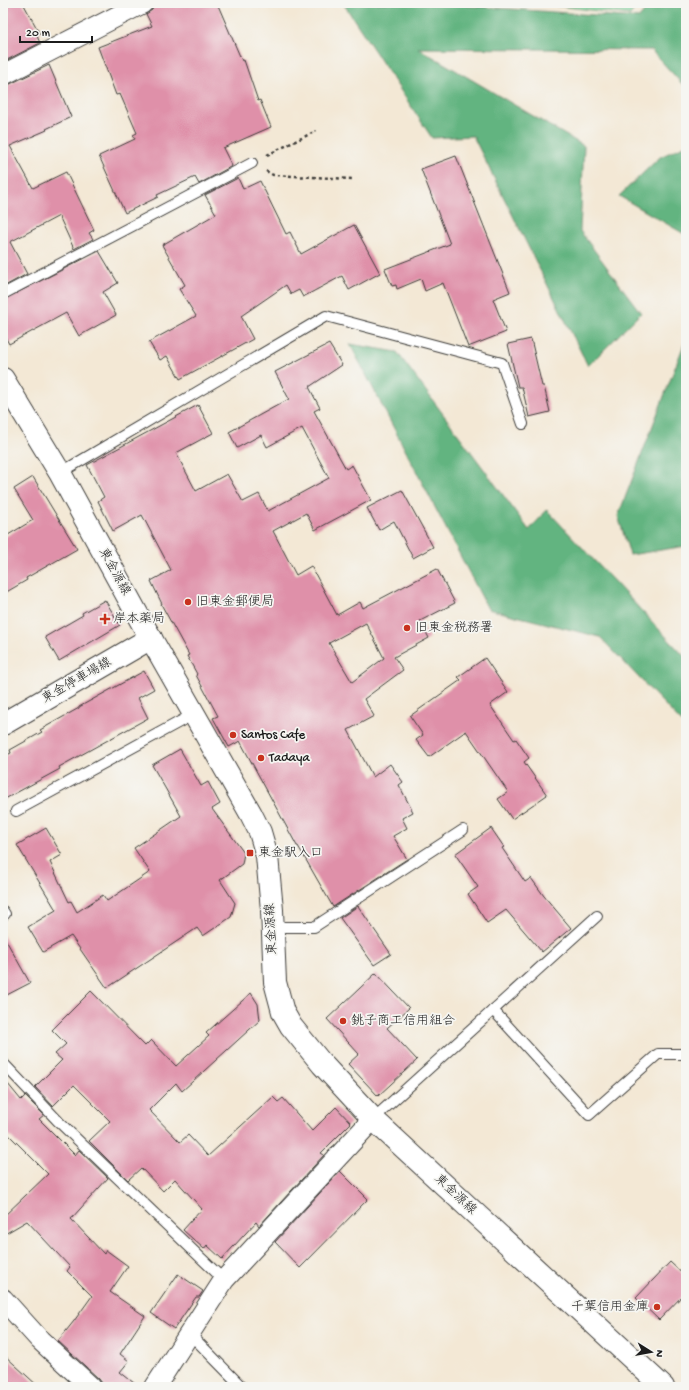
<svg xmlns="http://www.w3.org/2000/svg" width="689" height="1390" font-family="'Gochi Hand','Klee One',sans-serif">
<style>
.green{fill:#78d298;stroke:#4a775a}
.forest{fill:#62b480;stroke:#3f684e}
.building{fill:#df90a9;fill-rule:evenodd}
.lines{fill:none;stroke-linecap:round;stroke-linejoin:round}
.lane-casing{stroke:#3c3b38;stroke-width:12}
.street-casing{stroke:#3c3b38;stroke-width:22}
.secondary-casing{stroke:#3c3b38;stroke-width:24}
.path{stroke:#3c3b38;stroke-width:2.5;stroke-dasharray:3 3;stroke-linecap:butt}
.lane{stroke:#fff;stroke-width:10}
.street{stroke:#fff;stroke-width:20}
.secondary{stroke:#fff;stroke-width:22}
.poi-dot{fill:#c8321e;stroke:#f6f6f2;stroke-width:1.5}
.labels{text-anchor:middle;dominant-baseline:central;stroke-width:3.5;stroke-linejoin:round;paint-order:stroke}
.street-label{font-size:13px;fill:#1c1c1c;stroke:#f6f6f2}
.poi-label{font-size:13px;fill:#1c1c1c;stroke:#f6f6f2;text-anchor:start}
</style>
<rect width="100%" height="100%" fill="#f6f6f2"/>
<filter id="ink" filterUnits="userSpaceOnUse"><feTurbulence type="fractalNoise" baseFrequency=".025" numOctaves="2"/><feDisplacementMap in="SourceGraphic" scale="8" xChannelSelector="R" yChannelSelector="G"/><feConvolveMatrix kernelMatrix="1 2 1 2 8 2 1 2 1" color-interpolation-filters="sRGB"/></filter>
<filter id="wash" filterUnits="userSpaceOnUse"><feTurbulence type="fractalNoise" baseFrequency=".012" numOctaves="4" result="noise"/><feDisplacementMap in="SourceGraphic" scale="16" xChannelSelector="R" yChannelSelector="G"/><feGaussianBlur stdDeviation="0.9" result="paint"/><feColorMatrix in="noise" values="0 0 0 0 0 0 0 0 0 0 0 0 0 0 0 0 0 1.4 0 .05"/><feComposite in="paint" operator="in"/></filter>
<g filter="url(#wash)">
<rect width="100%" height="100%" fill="#f3e8d5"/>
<polygon class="green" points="535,3 639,3 630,15"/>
<g class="forest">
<polygon points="343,3 464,3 468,6 639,18 651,3 686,3 686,88 651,50 418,48 584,146 580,231 641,313 588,366 473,136 432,138"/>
<polygon points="686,145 686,235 619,196 660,157"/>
<polygon points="686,339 686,546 630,555 618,516"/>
<polygon points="350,344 397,352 529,530 547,510 686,658 686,727 600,637 488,609"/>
</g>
<g id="blocks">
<g class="building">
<polygon points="3,3 23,3 40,34 37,36 40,43 3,62"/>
<polygon points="160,3 217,3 242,61 244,60 258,101 260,100 271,127 223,148 232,166 199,184 195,177 157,195 158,197 125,213 99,156 135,139 133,135 137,133 120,94 116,95 98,47 152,26 146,14 152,10 154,6"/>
<polygon points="49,65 71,117 46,129 47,130 10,146 33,188 66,172 94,230 89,233 93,239 74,249 59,216 10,242 27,274 3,287 3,86 8,85"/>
<polygon points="456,156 510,292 493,299 506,332 468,347 443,283 425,291 421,279 397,289 396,285 392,286 385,269 450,244 421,169"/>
<polygon points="238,178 243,189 260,181 286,234 290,232 301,254 354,225 380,273 349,290 342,276 303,297 299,290 291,294 286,285 241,316 253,339 180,379 167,356 160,360 149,342 196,316 179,289 185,285 162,245 216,214 205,195"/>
<polygon points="99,251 118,283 103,292 116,315 79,336 66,313 9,344 3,333 3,300"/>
<polygon points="531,339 542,386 544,386 550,412 529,417 522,387 518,387 508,344"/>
<path d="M329,344l13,21 -33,22 11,21 -6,3 32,58 6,-4 19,35 -56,30 -9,-17 -33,18 23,44 15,-9 26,49 23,-13 3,6 74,-39 18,34 -35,18 9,17 -35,19 9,13 -39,29 10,17 -26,14 25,47 17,-13 13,18 -4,3 14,27 -11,6 5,10 -14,8 14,23 -74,48 -35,-61h-1l-57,-105 -11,6 -16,-29 5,-2 -22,-41 1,-1 -10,-18 2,-1 -28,-51h1l-11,-23 20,-11 -29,-55 -29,16 -15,-30 6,-4 -17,-32 111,-60 15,28 -37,20 20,38 31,-17 16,28 16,-8 9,17 61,-33 -27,-50 -35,19 -6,-12 -24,13 -8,-16 60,-33 -14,-27zM366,623l18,35 -32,24 -23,-39z"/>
<polygon points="33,477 77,549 26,578 27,580 3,594 3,538 33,520 14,489"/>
<polygon points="402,490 433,547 413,558 394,521 379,530 367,508"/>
<polygon points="105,600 120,625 59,661 45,637 83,615 82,613"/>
<polygon points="485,658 508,692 490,705 514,740 516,739 529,758 524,762 547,795 512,819 498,799 508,792 466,731 429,757 416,740 423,735 410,716 461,680 458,677"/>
<polygon points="144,671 154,689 138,698 148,718 59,767 60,769 3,800 3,757 11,753 10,750 42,732 40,730 79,708 79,707"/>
<polygon points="180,749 201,786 208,782 220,804 212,809 244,853 242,864 220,880 235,903 231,917 203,936 197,928 107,988 71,936 43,952 28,927 56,910 17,845 46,828 62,855 50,862 69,902 71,901 77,912 103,895 107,901 150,872 134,848 181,816 152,765"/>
<polygon points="491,828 504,847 502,848 525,882 531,878 544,896 571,928 542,952 506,910 487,923 468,894 478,887 455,854"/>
<polygon points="358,906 391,954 374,965 340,918"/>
<polygon points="3,935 30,983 3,997"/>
<polygon points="376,973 409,1008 387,1028 417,1060 378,1096 348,1064 359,1054 327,1019"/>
<polygon points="91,991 145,1046 151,1040 176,1066 209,1036 206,1033 251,993 258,1004 260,1020 182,1091 176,1083 149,1110 180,1142 188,1135 208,1156 273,1097 278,1102 283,1098 312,1131 336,1107 351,1123 321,1153 324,1155 259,1226 256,1222 222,1259 207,1245 204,1249 183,1230 202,1209 175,1179 163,1191 141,1168 128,1180 89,1141 110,1121 74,1085 53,1106 35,1087 62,1060 55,1054 66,1044 52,1030"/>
<polygon points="3,1078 21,1100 25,1096 44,1115 39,1119 75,1155 79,1150 108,1178 71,1219 104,1254 106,1250 128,1266 110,1292 145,1316 120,1354 129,1361 120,1372 139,1387 105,1387 99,1379 58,1341 74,1321 92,1296 67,1271 70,1267 27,1221 3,1235 3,1217 48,1174 3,1129"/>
<polygon points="340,1171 368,1199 300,1268 275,1242"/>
<polygon points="670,1262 686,1277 686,1292 659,1320 636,1298"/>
<polygon points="178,1274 203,1291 199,1297 196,1297 174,1329 151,1313"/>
<polygon points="3,1354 39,1387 3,1387"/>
</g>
</g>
</g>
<g filter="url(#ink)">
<use href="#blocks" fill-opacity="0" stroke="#3c3b38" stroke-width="1"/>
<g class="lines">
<g class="lane-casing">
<g id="lane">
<polyline points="3,294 252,163"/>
<polyline points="60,473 326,316 502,363 523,424"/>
<polyline points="16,811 194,714"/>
<polyline points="3,911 5,914"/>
<polyline points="273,927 314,927 463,830"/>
<polyline points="493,1010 589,1115 658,1054 686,1054"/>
<polyline points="3,1063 59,1122 224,1280"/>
<polyline points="373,1119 597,916"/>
<polyline points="190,1334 242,1387"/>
</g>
</g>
<g class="street-casing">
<g id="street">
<polyline points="3,75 143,3"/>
<polyline points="3,1299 40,1340 91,1387"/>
<polyline points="155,1387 224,1280 373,1119"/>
</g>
</g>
<g class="secondary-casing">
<g id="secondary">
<polyline points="3,379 60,473 141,621 251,814 260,832 267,856 272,910 275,982 283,1012 291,1026 322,1064 373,1119 663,1387"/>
<polyline points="3,724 151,638"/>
</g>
</g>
<g class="path">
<polyline points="267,155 316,131"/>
<polyline points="266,171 273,175 352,179"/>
</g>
<use href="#lane" class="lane"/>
<use href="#street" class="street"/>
<use href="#secondary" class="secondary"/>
</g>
</g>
<g class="poi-dot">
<circle cx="188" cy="602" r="4"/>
<path d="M103 613h4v4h4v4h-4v4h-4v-4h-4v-4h4z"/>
<circle cx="407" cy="628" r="4"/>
<circle cx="233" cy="735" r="4"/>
<circle cx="261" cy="758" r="4"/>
<rect x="246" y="849" width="8" height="8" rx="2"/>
<circle cx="343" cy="1021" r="4"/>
<circle cx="657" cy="1307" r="4"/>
</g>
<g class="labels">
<g class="street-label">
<text transform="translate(114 572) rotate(61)">東金源線</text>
<text transform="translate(77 681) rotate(-30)">東金停車場線</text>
<text transform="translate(272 929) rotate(-93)">東金源線</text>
<text transform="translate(455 1195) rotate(43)">東金源線</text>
</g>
<g class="poi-label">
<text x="196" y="602">旧東金郵便局</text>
<text x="113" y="619">岸本薬局</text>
<text x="415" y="628">旧東金税務署</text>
<text x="241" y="735">Santos Cafe</text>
<text x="269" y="758">Tadaya</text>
<text x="258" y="853">東金駅入口</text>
<text x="351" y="1021">銚子商工信用組合</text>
<text x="649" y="1307" text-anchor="end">千葉信用金庫</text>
</g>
</g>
<rect width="689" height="1390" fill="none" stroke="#f6f6f2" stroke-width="16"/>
<g transform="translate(651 1352) rotate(101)" stroke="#f6f6f2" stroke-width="3" paint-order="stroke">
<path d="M0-3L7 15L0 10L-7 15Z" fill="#1c1c1c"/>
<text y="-6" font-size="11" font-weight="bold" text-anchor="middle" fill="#1c1c1c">N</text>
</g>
<path d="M20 36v6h72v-6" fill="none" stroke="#1c1c1c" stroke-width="2"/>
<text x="26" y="36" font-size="12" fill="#1c1c1c" stroke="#f6f6f2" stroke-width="3" paint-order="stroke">20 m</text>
</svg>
